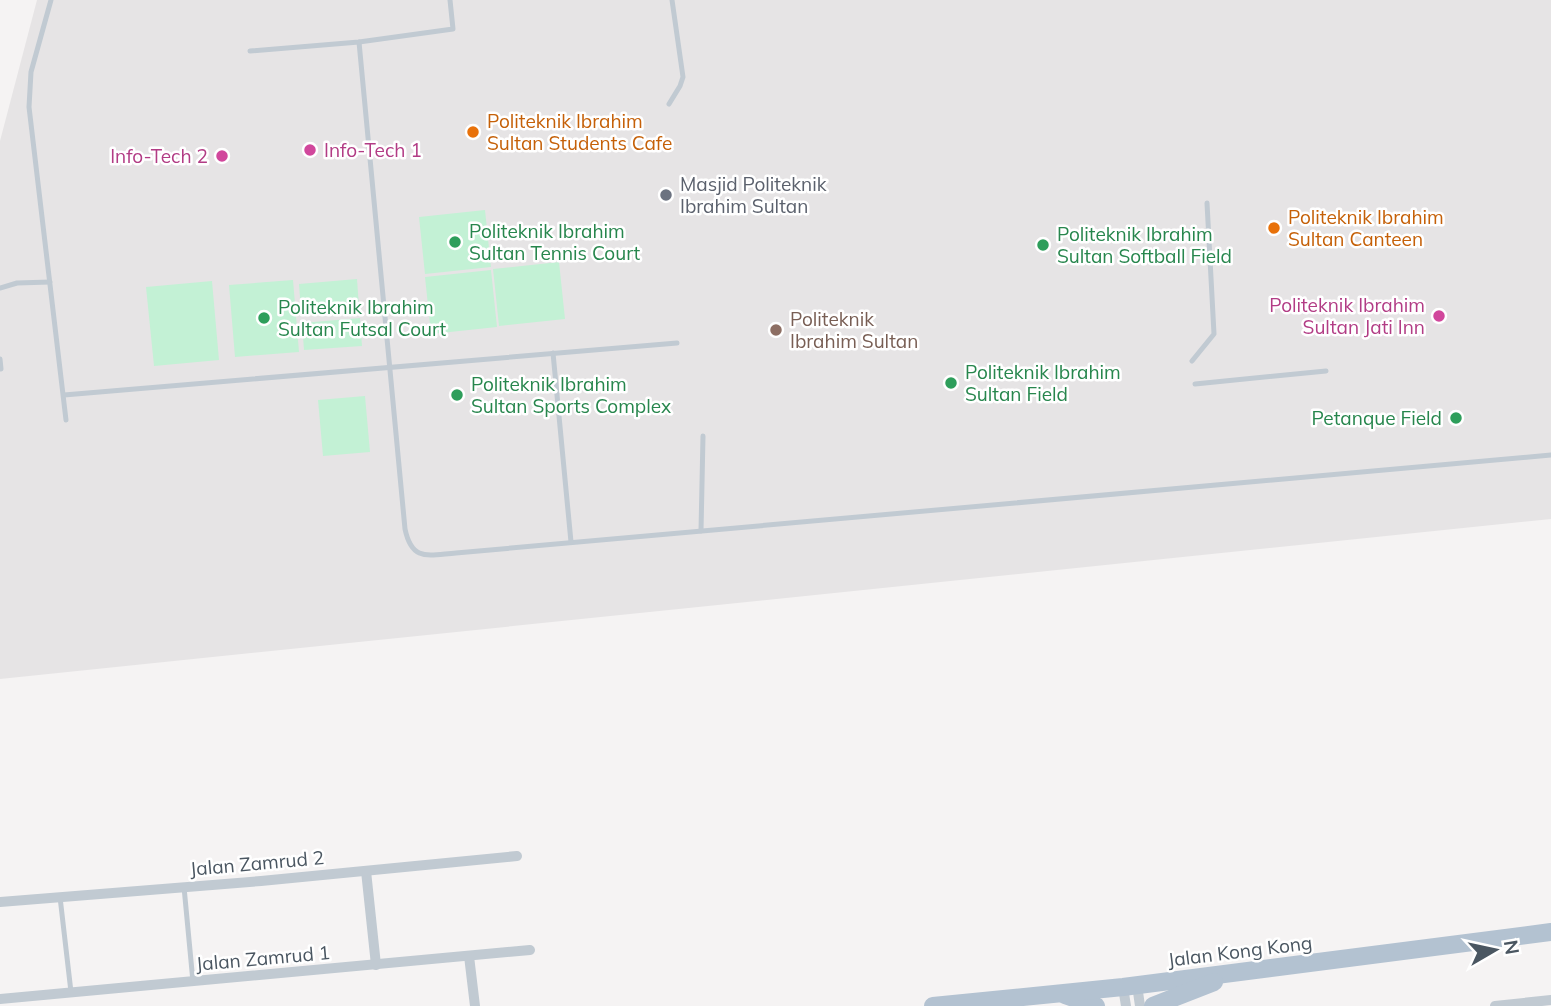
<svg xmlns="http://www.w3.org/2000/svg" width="1551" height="1006" font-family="Mulish,sans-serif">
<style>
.education{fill:#e6e4e5}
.green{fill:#c3f1d5}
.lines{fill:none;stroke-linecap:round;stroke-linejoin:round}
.lane{stroke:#c1cad2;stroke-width:5}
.street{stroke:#c1cad2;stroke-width:10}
.primary{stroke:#b3c2d1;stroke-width:18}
.food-dot{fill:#e8710a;stroke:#fff;stroke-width:2.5}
.hotel-dot{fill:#d1479c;stroke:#fff;stroke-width:2.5}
.worship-dot{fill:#6b7280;stroke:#fff;stroke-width:2.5}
.leisure-dot{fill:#2e9e5b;stroke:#fff;stroke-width:2.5}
.education-dot{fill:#8d6e63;stroke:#fff;stroke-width:2.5}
.labels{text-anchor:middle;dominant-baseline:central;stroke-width:5;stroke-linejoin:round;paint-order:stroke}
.food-label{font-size:19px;fill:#c56008;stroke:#fff;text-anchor:start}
.hotel-label{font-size:19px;fill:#b23c85;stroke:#fff;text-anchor:end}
.worship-label{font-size:19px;fill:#5b616d;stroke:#fff;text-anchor:start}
.leisure-label{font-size:19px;fill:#27864d;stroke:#fff;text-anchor:start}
.education-label{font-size:19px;fill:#785e54;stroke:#fff;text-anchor:start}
.street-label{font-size:19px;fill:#4a5661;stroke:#fff}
</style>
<rect width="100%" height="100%" fill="#f5f3f3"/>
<polygon class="education" points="37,0 1551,0 1551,519 0,679 0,141"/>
<g class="green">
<polygon points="485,210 491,267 425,274 419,217"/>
<polygon points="559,262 565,319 499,326 493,269"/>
<polygon points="491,270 497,327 431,334 425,277"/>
<polygon points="357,279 359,307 301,312 299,284"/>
<polygon points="293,280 299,352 235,357 229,285"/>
<polygon points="212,281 219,360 154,366 146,287"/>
<polygon points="360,318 362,346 304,350 302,323"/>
<polygon points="365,396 370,452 323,456 318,400"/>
</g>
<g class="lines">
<g class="lane">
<polyline points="51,0 31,72 29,107 66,420"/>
<path d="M359,42l46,487c7,33 23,26 51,24l1095,-98"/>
<polyline points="250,51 359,42 453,29 450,0"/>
<polyline points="669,104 680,86 683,77 672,0"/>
<polyline points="0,288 17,283 50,282"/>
<polyline points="553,353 571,542"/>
<polyline points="0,359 1,369"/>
<polyline points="1192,361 1214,334 1207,203"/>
<polyline points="1195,384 1326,371"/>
<polyline points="64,395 677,343"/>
<polyline points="701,531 703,436"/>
<polyline points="184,887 193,982"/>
<polyline points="60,897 71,992"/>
</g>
<g class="street">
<polyline points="366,871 376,965"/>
<polyline points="0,902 261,881 517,856"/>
<polyline points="469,956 475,1006"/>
<polyline points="1137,985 1140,1006"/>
<polyline points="1123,987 1126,1006"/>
<polyline points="0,999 530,950"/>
<polyline points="1495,1006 1551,1000"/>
</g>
<g class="primary">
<polyline points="1065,995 1096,1006"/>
<polyline points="933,1006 1123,987 1551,932"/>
<polyline points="1153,1006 1214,982"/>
</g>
</g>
<g class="food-dot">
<circle cx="473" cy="132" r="7"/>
<circle cx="1274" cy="228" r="7"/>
</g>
<g class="hotel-dot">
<circle cx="310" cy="150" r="7"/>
<circle cx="222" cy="156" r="7"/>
<circle cx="1439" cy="316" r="7"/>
</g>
<circle class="worship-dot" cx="666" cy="195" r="7"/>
<g class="leisure-dot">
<circle cx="455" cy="242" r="7"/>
<circle cx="1043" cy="245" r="7"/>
<circle cx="264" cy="318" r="7"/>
<circle cx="951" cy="383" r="7"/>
<circle cx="457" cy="395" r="7"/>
<circle cx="1456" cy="418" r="7"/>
</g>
<circle class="education-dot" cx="776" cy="330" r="7"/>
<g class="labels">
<g class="food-label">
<text x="487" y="121">Politeknik Ibrahim<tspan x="487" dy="22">Sultan Students Cafe</tspan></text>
<text x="1288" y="217">Politeknik Ibrahim<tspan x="1288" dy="22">Sultan Canteen</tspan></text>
</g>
<g class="hotel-label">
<text x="324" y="150" text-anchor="start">Info-Tech 1</text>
<text x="208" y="156">Info-Tech 2</text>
<text x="1425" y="305">Politeknik Ibrahim<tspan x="1425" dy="22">Sultan Jati Inn</tspan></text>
</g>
<g class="worship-label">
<text x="680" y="184">Masjid Politeknik<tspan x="680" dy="22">Ibrahim Sultan</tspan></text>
</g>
<g class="leisure-label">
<text x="469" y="231">Politeknik Ibrahim<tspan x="469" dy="22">Sultan Tennis Court</tspan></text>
<text x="1057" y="234">Politeknik Ibrahim<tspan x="1057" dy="22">Sultan Softball Field</tspan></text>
<text x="278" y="307">Politeknik Ibrahim<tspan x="278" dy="22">Sultan Futsal Court</tspan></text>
<text x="965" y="372">Politeknik Ibrahim<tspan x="965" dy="22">Sultan Field</tspan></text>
<text x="471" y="384">Politeknik Ibrahim<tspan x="471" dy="22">Sultan Sports Complex</tspan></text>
<text x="1442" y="418" text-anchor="end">Petanque Field</text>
</g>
<g class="education-label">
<text x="790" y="319">Politeknik<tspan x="790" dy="22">Ibrahim Sultan</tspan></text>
</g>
<g class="street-label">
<text transform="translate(257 863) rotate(-5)">Jalan Zamrud 2</text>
<text transform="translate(1240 951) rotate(-7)">Jalan Kong Kong</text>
<text transform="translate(263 958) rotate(-5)">Jalan Zamrud 1</text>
</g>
</g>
<g transform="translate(1495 950) rotate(81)" stroke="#ffffff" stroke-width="5" paint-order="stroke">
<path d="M0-5L12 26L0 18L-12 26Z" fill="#4a5661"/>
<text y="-10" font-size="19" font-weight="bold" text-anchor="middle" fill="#4a5661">N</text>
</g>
</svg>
